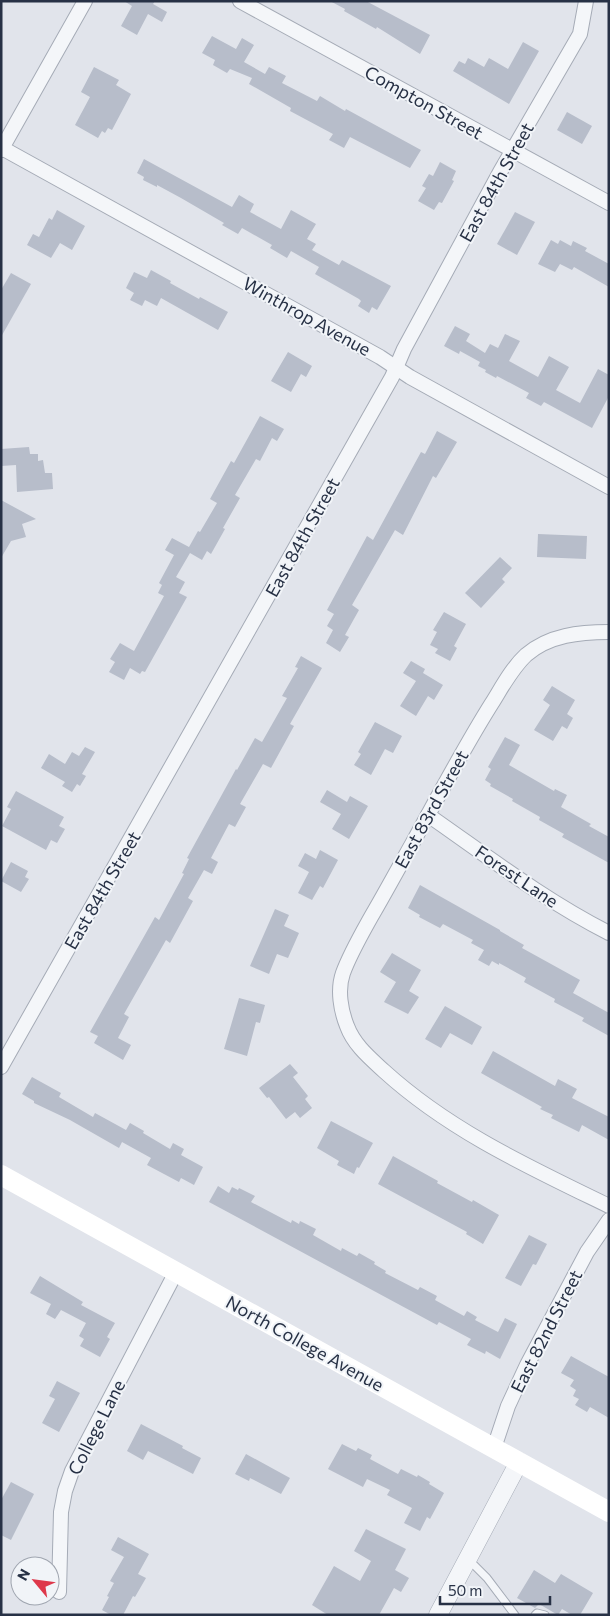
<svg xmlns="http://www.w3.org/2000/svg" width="610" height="1616" font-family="Commissioner,sans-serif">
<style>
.building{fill:#b7bdca}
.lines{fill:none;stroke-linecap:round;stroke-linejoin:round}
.service-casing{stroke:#a5abb6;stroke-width:9}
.minor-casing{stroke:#a5abb6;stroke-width:16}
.tertiary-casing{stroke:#a5abb6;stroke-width:19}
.service{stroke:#f4f6f9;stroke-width:7}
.minor{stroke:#f4f6f9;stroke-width:14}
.tertiary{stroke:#f4f6f9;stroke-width:18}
.secondary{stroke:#fff;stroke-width:20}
.labels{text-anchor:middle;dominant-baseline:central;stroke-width:4;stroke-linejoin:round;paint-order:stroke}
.street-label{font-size:18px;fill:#273145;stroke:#f1f4f8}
</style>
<rect width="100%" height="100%" fill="#e1e4eb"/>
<g class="building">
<polygon points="124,1 155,1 153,4 167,12 162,22 148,14 137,35 121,26 132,6"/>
<polygon points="330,1 366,1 430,35 420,54 377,27 376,29 344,11 345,9"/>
<polygon points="212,36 236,49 242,38 254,45 244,62 265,74 269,67 286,76 282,83 317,101 320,96 345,111 346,109 421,150 410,168 350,137 344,148 329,140 333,134 290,111 291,108 249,84 252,78 230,69 227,73 213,65 215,60 202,53"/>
<polygon points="523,42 539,51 509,104 453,71 459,61 465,64 468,58 484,67 489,58 508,69"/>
<polygon points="94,67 119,80 116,85 131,94 112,130 108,128 105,133 102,131 98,138 75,125 90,97 81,92"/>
<polygon points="567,112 592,126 582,144 557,130"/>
<polygon points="144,159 232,207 239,195 254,204 250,212 281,229 291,210 316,224 307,239 316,244 312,250 339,265 342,260 391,286 377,310 372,307 369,313 358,306 361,301 359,299 315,274 319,267 291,251 287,258 270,248 272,245 242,228 238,234 222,225 224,223 181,198 157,185 157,187 143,180 144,177 137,173"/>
<polygon points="440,162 456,171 452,180 454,181 442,203 439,202 434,210 418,201 426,188 422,186 429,174 433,176"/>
<polygon points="57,210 85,226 72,250 60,243 51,258 27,245 33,234 39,237 49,218 52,220"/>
<polygon points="515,212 535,222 517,255 497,244"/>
<polygon points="551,240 558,244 560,240 571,246 573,241 587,248 585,251 609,264 609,287 574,267 572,270 560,264 555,272 538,264"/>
<polygon points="151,270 171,281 170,283 199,299 200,297 228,312 218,330 161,298 157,306 145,300 142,306 130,300 134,293 126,288 134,272 147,278"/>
<polygon points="11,273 31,284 1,337 1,290"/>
<polygon points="455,326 470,334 466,341 485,353 490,344 498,348 505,334 520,341 509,361 538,377 549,356 569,367 556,390 580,403 598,369 609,375 609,396 592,428 544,402 541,406 526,398 529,393 497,376 496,378 485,372 486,370 478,366 480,362 460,351 459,354 444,346"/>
<polygon points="288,352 312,366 306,377 301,374 291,392 271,381"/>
<polygon points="260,416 284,429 277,441 272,438 260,461 256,459 235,495 240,498 223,528 225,529 211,554 207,551 202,560 190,553 176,577 185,582 179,593 187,597 145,672 142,671 140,674 130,668 124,680 109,672 115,662 110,659 120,643 134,651 164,596 158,593 162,585 159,583 174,555 165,550 172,538 189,547 198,531 200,532 217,503 210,499 231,461 234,463"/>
<polygon points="437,431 457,442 436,478 433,476 403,535 395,530 352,605 359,610 345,635 349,637 340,652 326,643 333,630 327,626 334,614 327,610 367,536 373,540 421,452 425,454"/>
<polygon points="29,447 30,454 38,454 38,461 43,460 45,473 52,473 53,489 17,492 16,465 1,466 1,449"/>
<polygon points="1,500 36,519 22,524 26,537 11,541 1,558"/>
<polygon points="538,534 587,536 586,559 537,557"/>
<polygon points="500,557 512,568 502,579 505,582 481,608 465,593"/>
<polygon points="444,612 466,624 454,646 457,648 450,661 435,653 438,649 430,645 437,632 433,630"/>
<polygon points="301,656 322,668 290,724 294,726 271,768 263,764 240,804 246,807 235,827 229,824 211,858 218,862 212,874 204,870 188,898 193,901 170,943 166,940 124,1014 129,1017 118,1038 131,1045 123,1060 94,1043 98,1036 90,1032 155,917 159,920 184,874 182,873 189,859 187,858 236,769 237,770 255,738 262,742 287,698 282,696 298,668 295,667"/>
<polygon points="411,661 425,669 423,673 443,685 434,700 428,696 416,716 400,706 416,681 403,673"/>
<polygon points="552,686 575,700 567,714 573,718 567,729 562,726 553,741 534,730 550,705 543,700"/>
<polygon points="375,722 402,736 393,753 385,749 371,775 354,765 361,754 358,752"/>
<polygon points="505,737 520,745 509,765 554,791 555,789 567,795 561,807 591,824 589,826 609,837 609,863 562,837 564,834 539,820 540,817 512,801 513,799 490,786 491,784 485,780 491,769 488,767"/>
<polygon points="85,747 95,752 82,774 86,776 80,786 77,784 72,792 62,786 65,782 41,768 49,754 65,764 72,752 79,756"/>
<polygon points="327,790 347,802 350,796 368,806 349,839 332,829 341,814 320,802"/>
<polygon points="16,791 64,817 59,826 65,829 57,843 51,840 46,850 2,826 11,809 7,807"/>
<polygon points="320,850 338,860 323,888 320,886 312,900 298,893 309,872 298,866 305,853 316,859"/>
<polygon points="11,862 28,871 25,877 29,879 21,892 1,881"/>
<polygon points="420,885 500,930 500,931 524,945 522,948 580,980 573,993 609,1013 609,1036 582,1021 584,1018 554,1002 555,999 524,982 526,978 499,963 499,965 492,961 489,966 478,960 484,950 471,943 473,940 443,924 440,928 419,917 420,915 408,908"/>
<polygon points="275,909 289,915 284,926 299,933 288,958 277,954 269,974 250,966"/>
<polygon points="392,953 421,970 409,991 419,997 408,1014 384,1002 396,982 380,972"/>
<polygon points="239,998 265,1005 260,1023 256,1022 247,1056 224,1049"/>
<polygon points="445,1006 482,1027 472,1045 450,1033 441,1048 425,1039"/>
<polygon points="493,1051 555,1086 558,1079 577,1089 572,1098 609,1117 609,1140 582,1125 579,1132 551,1118 553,1115 540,1109 542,1107 481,1073"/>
<polygon points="290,1064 298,1073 293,1077 308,1096 305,1099 312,1108 300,1118 295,1112 286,1119 269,1097 267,1098 259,1088"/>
<polygon points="32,1077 61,1093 59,1097 93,1117 95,1113 126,1130 130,1123 144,1131 143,1133 170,1149 173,1143 184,1149 181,1155 203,1167 194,1185 181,1178 179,1182 147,1165 151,1158 122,1142 119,1148 70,1120 34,1103 34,1101 22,1094"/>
<polygon points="331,1121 373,1143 359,1168 357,1167 354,1174 337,1165 339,1161 317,1148"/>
<polygon points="393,1156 438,1181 437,1183 472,1202 473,1200 499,1215 483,1244 466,1234 467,1232 378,1184"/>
<polygon points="218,1186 229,1193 232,1187 238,1190 239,1188 255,1196 251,1202 291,1223 292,1220 299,1224 300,1221 316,1229 313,1235 341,1251 342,1248 357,1256 359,1253 375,1262 374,1264 386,1271 385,1273 418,1290 420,1287 437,1296 435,1300 464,1316 467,1311 477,1317 475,1320 498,1332 505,1318 517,1324 500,1359 486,1351 485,1354 467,1345 471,1339 439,1322 437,1325 209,1202"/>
<polygon points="529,1235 547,1244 536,1265 533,1264 521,1286 505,1278"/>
<polygon points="40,1276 83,1302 81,1305 115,1323 107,1337 110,1339 100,1357 80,1346 84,1339 79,1336 86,1323 61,1310 55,1319 46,1314 51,1304 30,1293"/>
<polygon points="571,1356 609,1377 609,1418 590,1407 587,1412 575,1405 579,1399 573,1396 576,1390 570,1386 574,1380 561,1373"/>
<polygon points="57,1381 80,1393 59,1432 42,1423 55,1399 49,1396"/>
<polygon points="141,1424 183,1446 182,1448 201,1458 193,1474 148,1451 143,1460 127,1451"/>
<polygon points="342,1444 356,1451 358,1448 372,1455 370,1459 398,1474 401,1469 417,1477 418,1475 430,1482 429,1484 444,1493 430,1519 427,1517 420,1531 404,1523 412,1508 387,1495 390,1490 367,1479 363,1487 328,1469"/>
<polygon points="246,1454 290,1478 281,1494 250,1478 249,1481 235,1474"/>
<polygon points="11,1482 34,1494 11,1540 1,1535 1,1500"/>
<polygon points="366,1529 406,1549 395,1570 409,1578 401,1592 394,1588 379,1615 328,1615 312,1605 334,1566 360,1581 371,1561 354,1551"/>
<polygon points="118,1537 149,1554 138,1574 146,1578 135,1597 133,1596 123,1615 111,1615 102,1610 109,1597 107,1596 114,1583 110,1581 124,1557 111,1550"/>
<polygon points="534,1570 555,1583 561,1574 593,1593 580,1615 572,1615 562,1609 558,1615 539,1604 535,1608 517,1598"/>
</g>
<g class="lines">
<g class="service-casing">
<g id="service">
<polyline points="468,1559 487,1578 515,1615"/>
<polyline points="535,1615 537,1613 545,1615"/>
</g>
</g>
<g class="minor-casing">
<g id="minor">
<polyline points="240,1 609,203"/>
<polyline points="2,148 380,357 410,377 609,487"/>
<polyline points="1,150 85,1"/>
<path d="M609,632c-29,0 -60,3 -83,23 -14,13 -24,32 -34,48 -29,46 -54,94 -80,141 -14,25 -27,49 -41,73 -10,18 -21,37 -28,56 -6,17 -2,38 4,53 7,19 23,32 37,45 66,60 145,96 225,135"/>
<path d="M428,815c59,41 116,85 181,118"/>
<polyline points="1,1067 392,377 404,349 500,172 580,34 586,1"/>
<polyline points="494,1448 508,1406 527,1365 587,1252 609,1220"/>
<polyline points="59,1592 61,1512 65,1491 72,1471 176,1272"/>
</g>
</g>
<g class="tertiary-casing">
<polyline id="tertiary" points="438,1615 519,1462"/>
</g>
<use href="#service" class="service"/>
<use href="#minor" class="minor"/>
<use href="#tertiary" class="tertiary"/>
<polyline class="secondary" points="1,1175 609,1512"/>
</g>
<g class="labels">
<g class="street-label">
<text transform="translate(424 102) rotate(29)">Compton Street</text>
<text transform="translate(496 182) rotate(-61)">East 84th Street</text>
<text transform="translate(307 316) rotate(29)">Winthrop Avenue</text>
<text transform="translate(302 537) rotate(-61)">East 84th Street</text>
<text transform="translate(431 809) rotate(-61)">East 83rd Street</text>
<text transform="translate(517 876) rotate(34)">Forest Lane</text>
<text transform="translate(102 890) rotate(-60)">East 84th Street</text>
<text transform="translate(546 1331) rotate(-63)">East 82nd Street</text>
<text transform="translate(305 1343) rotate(29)">North College Avenue</text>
<text transform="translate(96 1427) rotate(-63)">College Lane</text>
</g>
</g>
<rect width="610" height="1616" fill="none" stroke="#273145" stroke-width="5"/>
<g transform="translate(35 1581) rotate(299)"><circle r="24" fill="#f1f4f8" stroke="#a0a6b0"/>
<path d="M0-4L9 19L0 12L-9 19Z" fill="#de384b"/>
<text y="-8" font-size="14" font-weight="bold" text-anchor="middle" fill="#273145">N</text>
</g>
<path d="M440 1596v8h110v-8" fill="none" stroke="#273145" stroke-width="2.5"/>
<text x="448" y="1596" font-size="15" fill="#273145" stroke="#f1f4f8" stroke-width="4" paint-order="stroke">50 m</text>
</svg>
